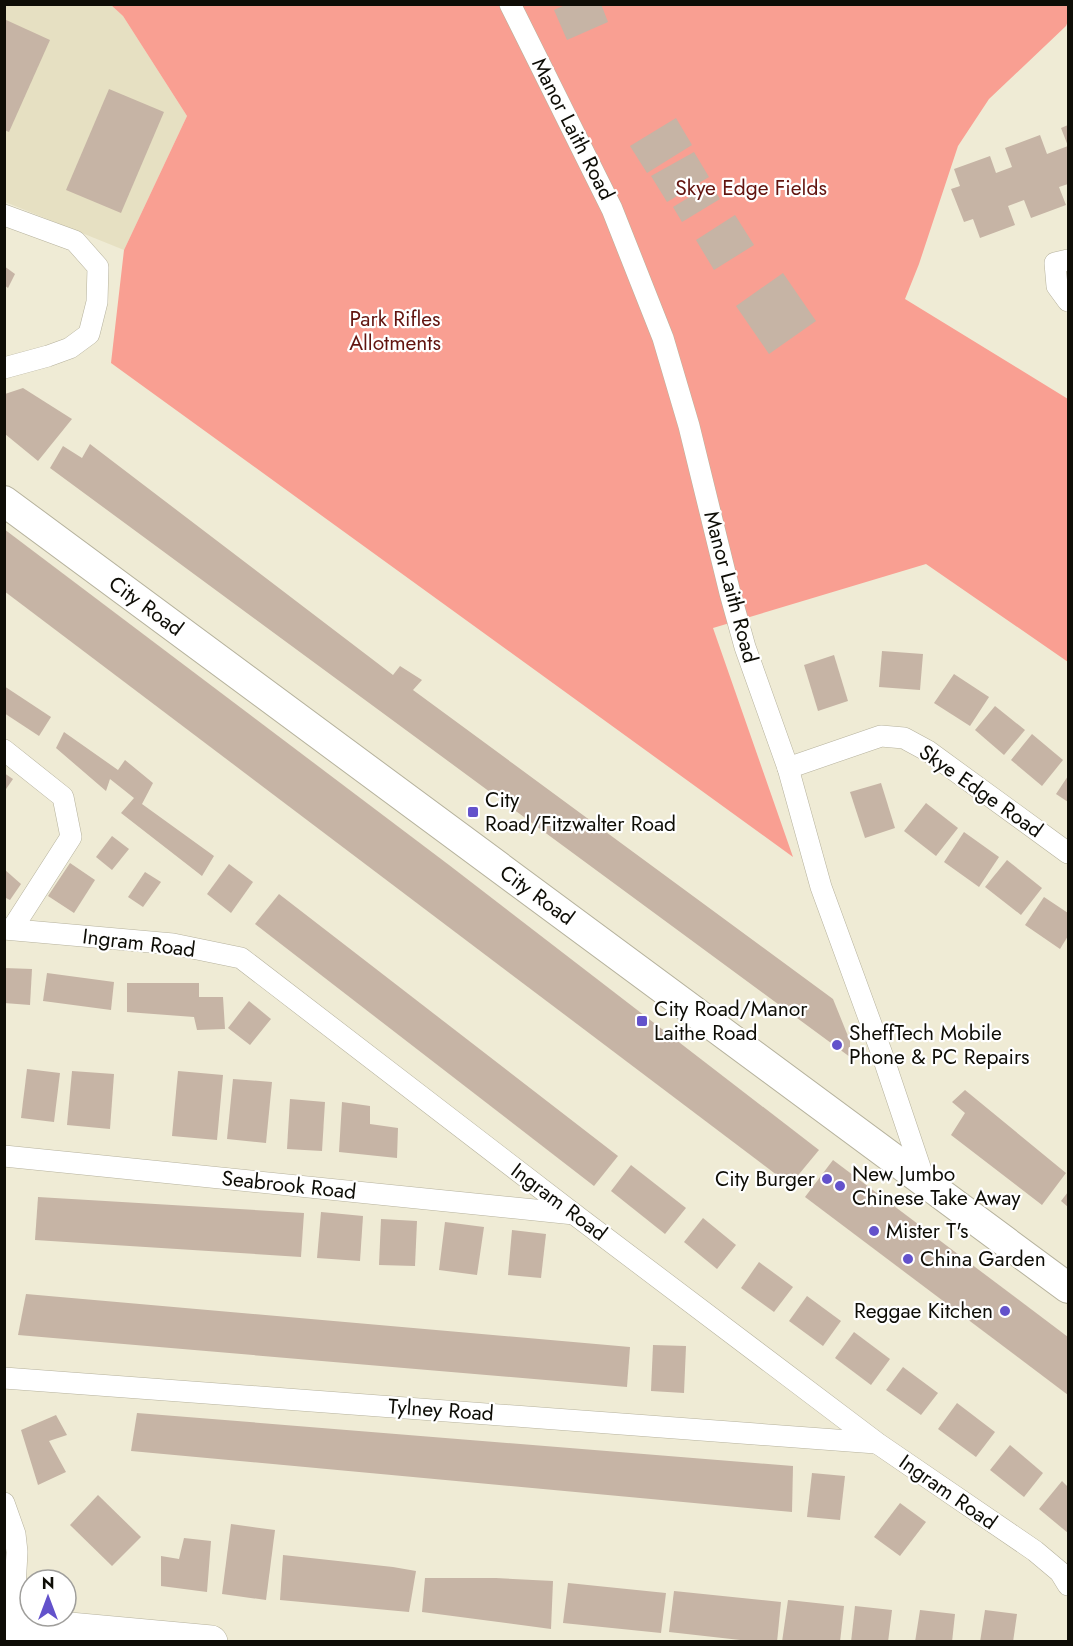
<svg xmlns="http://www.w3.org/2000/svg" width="1073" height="1646" font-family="Jost,sans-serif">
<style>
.built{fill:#e6e0c2}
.green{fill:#f99f92}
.building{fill:#c6b4a5}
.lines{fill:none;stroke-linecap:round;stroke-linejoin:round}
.minor-casing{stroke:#b6b29d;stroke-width:22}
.secondary-casing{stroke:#b6b29d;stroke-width:32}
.primary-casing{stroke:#b6b29d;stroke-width:34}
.minor{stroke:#fff;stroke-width:21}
.secondary{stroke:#fff;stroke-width:30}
.primary{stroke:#fff;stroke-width:33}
.poi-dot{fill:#6352cb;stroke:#fff;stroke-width:2}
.labels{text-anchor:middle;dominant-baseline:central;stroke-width:4.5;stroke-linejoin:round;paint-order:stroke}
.street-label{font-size:21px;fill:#0e0d06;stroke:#fff}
.park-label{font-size:21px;fill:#62140f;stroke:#fff}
.poi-label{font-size:21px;fill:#0e0d06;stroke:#fff;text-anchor:start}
</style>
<rect width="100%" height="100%" fill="#efebd5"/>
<polygon class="built" points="4,5 111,5 123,16 187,116 124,250 5,202"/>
<polygon class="green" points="111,5 1068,5 1068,21 1066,26 989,99 958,146 919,264 905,299 1068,399 1068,662 926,564 713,628 793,857 111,363 124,250 187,116 123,16"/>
<g class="building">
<polygon points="567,4 601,4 608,22 567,40 554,10"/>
<polygon points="4,19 50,40 9,132 4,130"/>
<polygon points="109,89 164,112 121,213 66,190"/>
<polygon points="676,118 692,145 647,173 630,146"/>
<polygon points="1068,125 1068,184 1059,187 1066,205 1031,218 1024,200 1008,206 1015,225 980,238 973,219 964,222 951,189 960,186 954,169 990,156 996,173 1012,167 1005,148 1040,135 1047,154 1068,146 1061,128"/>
<polygon points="694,152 709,177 667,202 651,176"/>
<polygon points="711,184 720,199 682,222 673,207"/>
<polygon points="735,215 754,245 714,270 696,240"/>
<polygon points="4,266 15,274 8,288 4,285"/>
<polygon points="783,273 816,321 769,354 736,306"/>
<polygon points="23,388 72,419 38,461 5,434 5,394"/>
<polygon points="90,444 393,675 400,666 422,680 413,690 833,999 850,1041 850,1057 50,468 63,446 82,458"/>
<polygon points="4,529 449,865 819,1150 790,1185 4,591"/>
<polygon points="882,651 923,654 920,690 879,687"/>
<polygon points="834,655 848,701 818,711 804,665"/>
<polygon points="954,674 989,697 970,726 934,703"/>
<polygon points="4,686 51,717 39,736 4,713"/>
<polygon points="995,706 1025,730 1004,755 975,730"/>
<polygon points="64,732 118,770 125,760 153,783 142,804 214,856 202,876 121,813 134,798 110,779 106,791 56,748"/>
<polygon points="1032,734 1063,760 1042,786 1011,760"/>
<polygon points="4,773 13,779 4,792"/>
<polygon points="1068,776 1068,802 1056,794"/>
<polygon points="881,783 895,828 865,838 850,792"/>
<polygon points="926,803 958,828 936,856 904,831"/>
<polygon points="964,832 999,857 979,887 944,862"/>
<polygon points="112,836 129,849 112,870 96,857"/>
<polygon points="1007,860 1042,888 1021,915 985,887"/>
<polygon points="70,863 95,880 74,913 48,896"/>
<polygon points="229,864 253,882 231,913 207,894"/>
<polygon points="4,869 21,884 10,900 4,897"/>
<polygon points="145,872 161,882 143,907 128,897"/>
<polygon points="279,894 618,1156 594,1186 255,924"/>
<polygon points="1044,897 1068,913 1068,936 1060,949 1025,925"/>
<polygon points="4,968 32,969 30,1005 4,1003"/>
<polygon points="47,973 114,982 111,1010 43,1001"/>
<polygon points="127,983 199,983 199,997 223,997 225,1029 197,1030 194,1017 127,1012"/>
<polygon points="249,1001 271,1019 250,1045 228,1028"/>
<polygon points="27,1069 60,1073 54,1122 21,1118"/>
<polygon points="72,1071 114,1074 110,1129 67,1125"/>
<polygon points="178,1071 223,1075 217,1140 172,1136"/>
<polygon points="233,1079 272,1082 266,1143 227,1139"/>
<polygon points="965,1090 1066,1173 1042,1205 951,1135 965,1113 952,1102"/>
<polygon points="290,1099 325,1102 322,1151 287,1149"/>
<polygon points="342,1102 370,1106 370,1124 398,1128 397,1158 339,1152"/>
<polygon points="833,1160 1068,1337 1068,1395 805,1197"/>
<polygon points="631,1165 686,1208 665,1234 611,1191"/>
<polygon points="1068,1192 1068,1207 1061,1201"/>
<polygon points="38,1197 304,1213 301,1257 35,1240"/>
<polygon points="321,1212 363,1216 360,1261 317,1258"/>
<polygon points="703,1218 736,1245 717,1269 684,1242"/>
<polygon points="381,1219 417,1221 415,1266 379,1265"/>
<polygon points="445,1222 484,1227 477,1275 439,1270"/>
<polygon points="512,1230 546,1234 541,1278 508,1275"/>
<polygon points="759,1262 793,1287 774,1312 741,1288"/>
<polygon points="26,1294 630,1347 627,1387 18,1335"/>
<polygon points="807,1296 841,1321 823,1346 789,1321"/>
<polygon points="854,1332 890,1359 871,1385 835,1358"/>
<polygon points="653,1345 686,1346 684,1393 651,1391"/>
<polygon points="903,1367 938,1393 921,1415 886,1390"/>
<polygon points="957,1403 995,1432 976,1457 938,1429"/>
<polygon points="137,1413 793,1466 792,1512 131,1451"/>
<polygon points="56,1415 67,1435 49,1441 66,1472 38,1485 21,1430"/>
<polygon points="1010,1445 1043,1473 1024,1497 990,1470"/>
<polygon points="812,1473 845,1476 840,1520 807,1517"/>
<polygon points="1062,1481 1068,1487 1068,1533 1039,1509"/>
<polygon points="98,1495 141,1537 112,1566 70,1525"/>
<polygon points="900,1503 926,1522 900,1556 874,1537"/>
<polygon points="231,1524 275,1530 266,1600 222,1594"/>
<polygon points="184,1538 211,1541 207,1592 161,1586 161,1556 179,1559"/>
<polygon points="283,1555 393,1567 416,1571 409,1612 280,1600"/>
<polygon points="425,1578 496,1578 553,1581 551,1629 422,1612"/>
<polygon points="568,1583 666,1593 661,1633 563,1623"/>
<polygon points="674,1591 781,1602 777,1642 758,1642 669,1632"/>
<polygon points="788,1600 844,1606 840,1642 782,1642"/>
<polygon points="855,1606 892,1610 888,1642 851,1642"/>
<polygon points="920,1610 955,1614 952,1642 915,1642"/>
<polygon points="985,1610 1017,1614 1013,1642 980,1642"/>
</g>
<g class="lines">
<g class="minor-casing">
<g id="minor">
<polyline points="510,4 612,209 663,338 689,426 730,593 745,647 788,768 821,887 882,1054 925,1182"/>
<polyline points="4,215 75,241 98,267 97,302 89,334 70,348 48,356 4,368"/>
<polyline points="1068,260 1055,263 1057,286 1068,301"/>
<polyline points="4,750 63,797 71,837 12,929"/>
<polyline points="788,768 881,736 904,738 928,751 1068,853"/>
<polyline points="4,929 173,944 241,958 574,1214 877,1443 1035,1551 1060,1572 1068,1585"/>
<polyline points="4,1156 574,1214"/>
<polyline points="4,1378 876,1443"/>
<polyline points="4,1503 15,1534 17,1552 13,1624"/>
</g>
</g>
<g class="secondary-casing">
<polyline id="secondary" points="4,501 1068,1288"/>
</g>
<g class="primary-casing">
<polyline id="primary" points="4,1623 211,1642"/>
</g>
<use href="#minor" class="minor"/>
<use href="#secondary" class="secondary"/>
<use href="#primary" class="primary"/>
</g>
<g class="poi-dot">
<rect x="467" y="806" width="12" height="12" rx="3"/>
<rect x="636" y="1015" width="12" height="12" rx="3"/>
<circle cx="837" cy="1045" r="6"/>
<circle cx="827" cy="1179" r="6"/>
<circle cx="840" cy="1186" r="6"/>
<circle cx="874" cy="1231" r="6"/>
<circle cx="908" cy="1259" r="6"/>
<circle cx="1005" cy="1311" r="6"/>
</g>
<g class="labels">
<g class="street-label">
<text transform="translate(573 129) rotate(63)">Manor Laith Road</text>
<text transform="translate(731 587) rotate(75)">Manor Laith Road</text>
<text transform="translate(146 606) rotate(36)">City Road</text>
<text transform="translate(981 791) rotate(35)">Skye Edge Road</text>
<text transform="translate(537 895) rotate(36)">City Road</text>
<text transform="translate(139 943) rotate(7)">Ingram Road</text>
<text transform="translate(289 1185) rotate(6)">Seabrook Road</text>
<text transform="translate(559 1202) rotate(37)">Ingram Road</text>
<text transform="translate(441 1410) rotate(4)">Tylney Road</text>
<text transform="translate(948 1492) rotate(35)">Ingram Road</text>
</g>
<g class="park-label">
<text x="751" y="188">Skye Edge Fields</text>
<text x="395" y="319">Park Rifles<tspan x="395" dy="24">Allotments</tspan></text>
</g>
<g class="poi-label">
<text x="485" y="800">City<tspan x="485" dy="24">Road/Fitzwalter Road</tspan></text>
<text x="654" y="1009">City Road/Manor<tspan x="654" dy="24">Laithe Road</tspan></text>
<text x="849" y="1033">SheffTech Mobile<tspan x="849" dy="24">Phone &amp; PC Repairs</tspan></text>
<text x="852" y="1174">New Jumbo<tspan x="852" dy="24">Chinese Take Away</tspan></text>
<text x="815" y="1179" text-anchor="end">City Burger</text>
<text x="886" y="1231">Mister T's</text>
<text x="920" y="1259">China Garden</text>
<text x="993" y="1311" text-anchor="end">Reggae Kitchen</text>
</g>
</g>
<rect width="1073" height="1646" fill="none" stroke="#0e0d06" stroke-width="12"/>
<g transform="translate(48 1598)"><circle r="28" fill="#ffffff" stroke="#9f9e9b" stroke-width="1.5"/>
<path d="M0-4.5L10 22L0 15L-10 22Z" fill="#6352cb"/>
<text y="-9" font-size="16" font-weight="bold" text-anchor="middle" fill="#0e0d06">N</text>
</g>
</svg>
